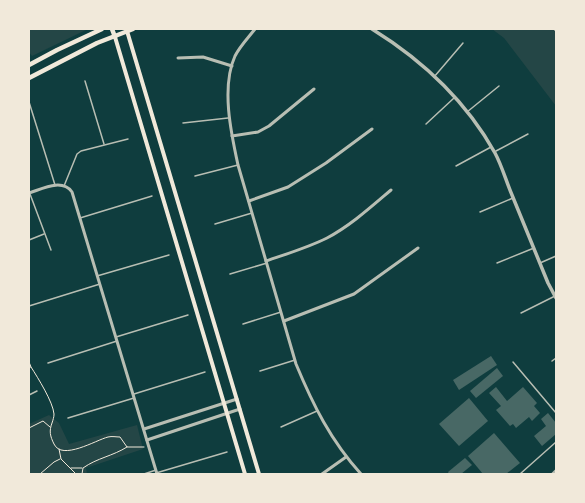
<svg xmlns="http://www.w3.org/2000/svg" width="585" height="503" font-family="'DejaVu Sans',sans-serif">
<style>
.green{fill:#244646}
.building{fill:#486865}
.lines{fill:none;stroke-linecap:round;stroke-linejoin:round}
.path{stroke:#f1e9da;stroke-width:1}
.service{stroke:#b8beb3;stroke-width:1.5}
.minor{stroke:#b8beb3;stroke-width:3}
.tertiary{stroke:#b8beb3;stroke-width:3.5}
.secondary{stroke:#f1e9da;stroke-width:4}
.primary{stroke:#f1e9da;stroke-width:4.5}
</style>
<rect width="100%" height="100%" fill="#0f3d3e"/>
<g class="green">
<polygon points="29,29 88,29 32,56 29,52"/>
<polygon points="492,29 556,29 556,106 504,38"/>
<polygon points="49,415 59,423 69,444 137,425 143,449 86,468 87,474 29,474 29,424"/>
</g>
<g class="building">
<polygon points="491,356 497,365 459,390 453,380"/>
<polygon points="497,368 503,376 476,398 470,391"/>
<polygon points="496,387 507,401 523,387 537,403 534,406 540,413 532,421 529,417 516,428 513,424 510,426 496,410 501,406 489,393"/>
<polygon points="469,398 488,421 459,446 439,424"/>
<polygon points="548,413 556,423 556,434 542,446 534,436 546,426 541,419"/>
<polygon points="494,433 520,463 506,474 483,474 468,456"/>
<polygon points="465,458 472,465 461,474 449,474 448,472"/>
</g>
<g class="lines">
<g class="path">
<polyline points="553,29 556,31"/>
<polyline points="29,362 31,367"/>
<path d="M29,367h2c7,11 22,35 23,47 0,3 -1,6 -2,9 -3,8 -2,13 2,21 8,17 42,-4 54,-7 4,-1 8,0 12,0l7,10h17"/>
<polyline points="29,428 43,421 50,427"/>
<polyline points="59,449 61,459 76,474"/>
<polyline points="71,468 82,468"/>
<polyline points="40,474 54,462 60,459"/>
<path d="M82,474l1,-6c14,-10 30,-12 44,-21"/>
</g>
<g class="service">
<polyline points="434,77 463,43"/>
<polyline points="85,81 104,144"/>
<polyline points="29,102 55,185"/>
<polyline points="467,112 499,86"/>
<polyline points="183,123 228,118"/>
<polyline points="426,124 454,98"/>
<polyline points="496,151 528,134"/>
<polyline points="456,166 491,147"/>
<polyline points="195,176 238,165"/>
<polyline points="64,186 75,159 77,154 81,151 128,139"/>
<polyline points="30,194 51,250"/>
<polyline points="480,212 513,198"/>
<polyline points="80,218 152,196"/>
<polyline points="215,224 252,213"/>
<polyline points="29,240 44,234"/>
<polyline points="497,263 534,248"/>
<polyline points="540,263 556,256"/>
<polyline points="230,274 267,263"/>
<polyline points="97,276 169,255"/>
<polyline points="29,306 100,284"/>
<polyline points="521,313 555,296"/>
<polyline points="243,324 281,312"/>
<polyline points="116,337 188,315"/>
<polyline points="552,361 556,358"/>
<polyline points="513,362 556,413"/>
<polyline points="48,363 117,341"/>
<polyline points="260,371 295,360"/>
<polyline points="134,394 205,372"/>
<polyline points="29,395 37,391"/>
<polyline points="68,418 134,398"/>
<polyline points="281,427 317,411"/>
<polyline points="156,473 227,452"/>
<polyline points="144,474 156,470"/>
<polyline points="520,474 556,442"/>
</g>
<g class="minor">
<path d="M255,29c-7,9 -15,17 -20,27 -14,31 -4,77 3,109l58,199c17,41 35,77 65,110"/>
<polyline points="178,58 203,57 232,66"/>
<polyline points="232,136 258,132 269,126 314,89"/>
<path d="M29,193c13,-4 33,-15 43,-1l85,282"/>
<polyline points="249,201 288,187 326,163 372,129"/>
<path d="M266,261c20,-7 41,-13 61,-23 23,-12 44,-31 64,-48"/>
<polyline points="284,321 354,294 418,248"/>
<polyline points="144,429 237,399"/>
<polyline points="147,440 240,409"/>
<polyline points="322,474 346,457"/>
</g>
<g class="tertiary">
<path d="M372,29c50,31 94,72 123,124 7,13 11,28 17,42 12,29 24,59 36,88l8,15"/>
<polyline points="553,474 556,471"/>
</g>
<g class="secondary">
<polyline points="127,31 259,474"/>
<polyline points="115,37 245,474"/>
</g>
<g class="primary">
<polyline points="112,29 115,37"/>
<polyline points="29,65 57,50 102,29"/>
<polyline points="29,78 97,43 133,29"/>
</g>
</g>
<rect width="585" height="503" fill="none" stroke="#f1e9da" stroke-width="60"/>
</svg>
